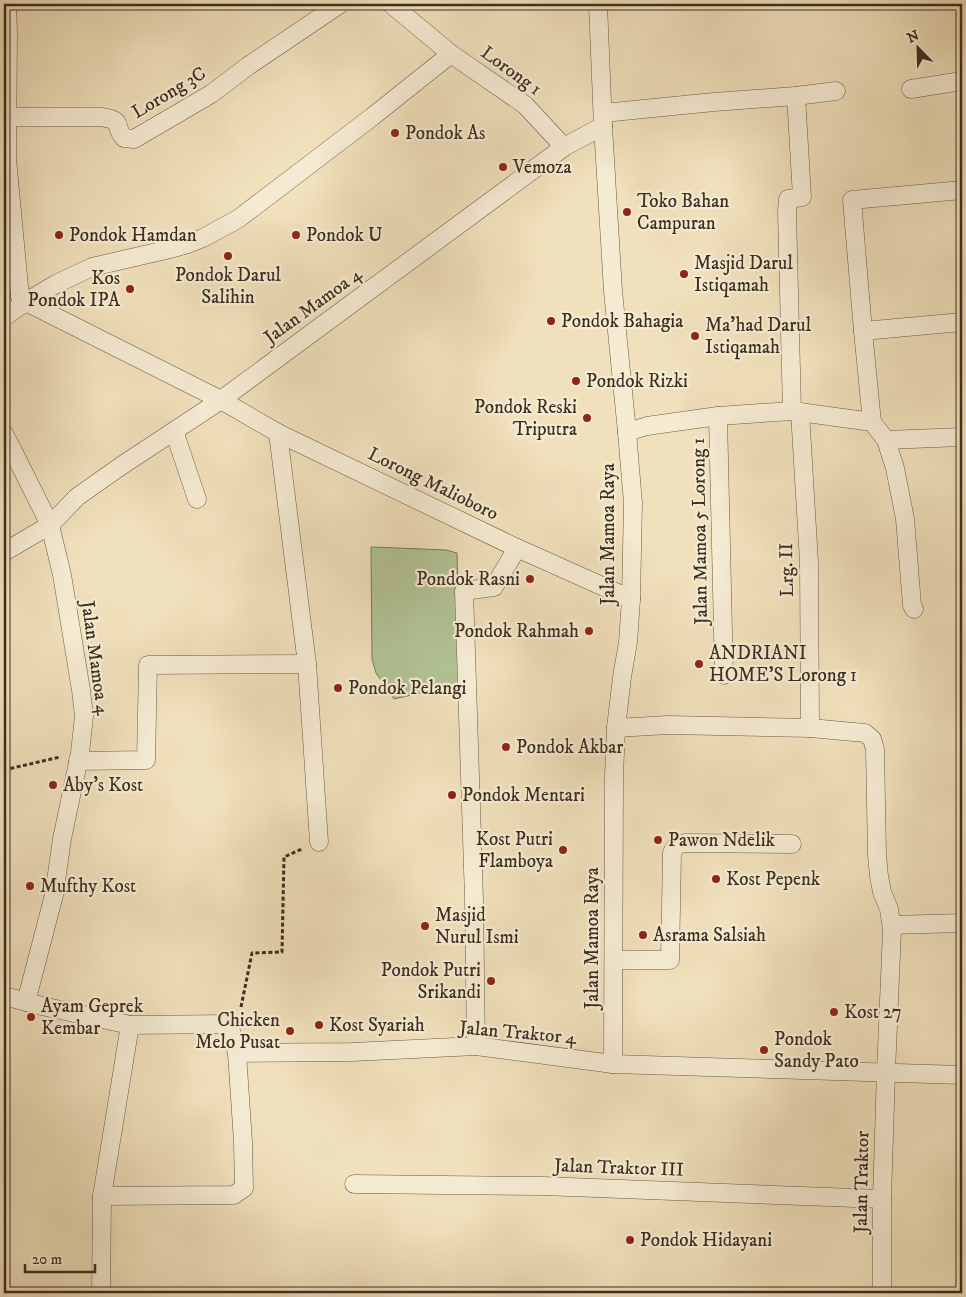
<svg xmlns="http://www.w3.org/2000/svg" width="966" height="1297" font-family="'IM FELL DW Pica',serif">
<style>
.green{fill:#b2c396;stroke:#77785b}
.lines{fill:none;stroke-linecap:round;stroke-linejoin:round}
.minor-casing{stroke:#695a47;stroke-width:19}
.path{stroke:#3c2e20;stroke-width:3;stroke-dasharray:4 2.5;stroke-linecap:butt}
.minor{stroke:#f5ebd3;stroke-width:18}
.poi-dot{fill:#8f2418;stroke:#f5ebd3;stroke-width:2}
.labels{text-anchor:middle;dominant-baseline:central;stroke-width:4.5;stroke-linejoin:round;paint-order:stroke}
.street-label{font-size:19px;fill:#3c2e20;stroke:#f5ebd3}
.poi-label{font-size:19px;fill:#3c2e20;stroke:#f5ebd3;text-anchor:start}
</style>
<rect width="100%" height="100%" fill="#f0e0bb"/>
<filter id="stains"><feTurbulence type="fractalNoise" baseFrequency=".004" numOctaves="4"/><feColorMatrix values="0 0 0 0 .2 0 0 0 0 .09 0 0 0 0 .02 0 0 0 .5 -.17"/></filter>
<radialGradient id="worn" r=".72"><stop offset=".6" stop-color="#630" stop-opacity="0"/><stop offset="1" stop-color="#630" stop-opacity=".3"/></radialGradient>
<polygon class="green" points="371,547 446,550 457,553 460,684 394,699 376,673 372,659"/>
<g class="lines">
<g class="minor-casing">
<g id="minor">
<polyline points="7,4 8,34 7,159 20,297 26,302 221,400 278,433 517,548 631,599"/>
<polyline points="391,4 451,54 525,105 564,147"/>
<polyline points="598,4 603,126 613,291 627,432 633,503 631,599 628,642 622,677 616,728 614,776 613,1064"/>
<polyline points="911,89 962,81"/>
<polyline points="603,113 714,102 796,96 836,91"/>
<path d="M7,117h94c25,4 11,7 23,21l10,1 48,-28 29,-17 37,-28 92,-62"/>
<polyline points="4,317 26,302 56,284 92,267 170,249 188,244 203,238 238,219 372,117 451,54"/>
<polyline points="863,331 852,200 962,190"/>
<polyline points="792,411 787,211 788,199 802,197 796,96"/>
<polyline points="800,412 809,562 810,728"/>
<polyline points="718,416 724,675"/>
<polyline points="872,422 863,331 962,322"/>
<polyline points="174,431 197,499"/>
<polyline points="627,432 647,426 718,416 792,411 872,422 886,440 962,437"/>
<polyline points="278,433 307,664 319,842"/>
<polyline points="4,434 12,449 50,525 62,575 81,690 84,716 80,753 62,839 54,895 26,1002"/>
<polyline points="886,440 895,468 905,519 912,605 914,609"/>
<polyline points="4,552 50,525 77,497 121,466 221,400 564,147 603,126"/>
<polyline points="616,728 668,725 810,728 865,733 872,739 875,749 877,855 879,876 882,892 889,909 892,930 886,1072 882,1199 882,1293"/>
<polyline points="78,761 146,760 148,665 307,664"/>
<polyline points="892,925 962,923"/>
<path d="M614,960h56l2,-107c3,-8 6,-9 14,-10l106,1"/>
<polyline points="4,996 42,1006 130,1025 229,1024 237,1053 352,1052 476,1046 613,1064 962,1075"/>
<polyline points="476,1046 474,899 464,591 494,587 517,548"/>
<polyline points="354,1184 543,1186 882,1199"/>
<polyline points="102,1196 234,1195 244,1188 243,1142 237,1053"/>
<polyline points="101,1293 102,1196 130,1025"/>
</g>
</g>
<g class="path">
<polyline points="4,770 60,757"/>
<polyline points="241,1007 252,953 282,952 284,857 302,849"/>
</g>
<use href="#minor" class="minor"/>
</g>
<g class="poi-dot">
<circle cx="395" cy="133" r="5"/>
<circle cx="503" cy="167" r="5"/>
<circle cx="627" cy="212" r="5"/>
<circle cx="59" cy="235" r="5"/>
<circle cx="296" cy="235" r="5"/>
<circle cx="228" cy="256" r="5"/>
<circle cx="684" cy="274" r="5"/>
<circle cx="130" cy="289" r="5"/>
<circle cx="551" cy="321" r="5"/>
<circle cx="695" cy="336" r="5"/>
<circle cx="576" cy="381" r="5"/>
<circle cx="587" cy="418" r="5"/>
<circle cx="530" cy="579" r="5"/>
<circle cx="589" cy="631" r="5"/>
<circle cx="699" cy="664" r="5"/>
<circle cx="338" cy="688" r="5"/>
<circle cx="506" cy="747" r="5"/>
<circle cx="53" cy="785" r="5"/>
<circle cx="452" cy="795" r="5"/>
<circle cx="658" cy="840" r="5"/>
<circle cx="563" cy="850" r="5"/>
<circle cx="716" cy="879" r="5"/>
<circle cx="30" cy="886" r="5"/>
<circle cx="425" cy="926" r="5"/>
<circle cx="643" cy="935" r="5"/>
<circle cx="491" cy="981" r="5"/>
<circle cx="834" cy="1012" r="5"/>
<circle cx="31" cy="1017" r="5"/>
<circle cx="319" cy="1025" r="5"/>
<circle cx="290" cy="1031" r="5"/>
<circle cx="764" cy="1050" r="5"/>
<circle cx="630" cy="1240" r="5"/>
</g>
<g class="labels">
<g class="street-label">
<text transform="translate(511 71) rotate(36)">Lorong 1</text>
<text transform="translate(169 93) rotate(-31)">Lorong 3C</text>
<text transform="translate(313 306) rotate(-36)">Jalan Mamoa 4</text>
<text transform="translate(433 484) rotate(26)">Lorong Malioboro</text>
<text transform="translate(700 531) rotate(-91)">Jalan Mamoa 5 Lorong 1</text>
<text transform="translate(608 534) rotate(-90)">Jalan Mamoa Raya</text>
<text transform="translate(787 570) rotate(-91)">Lrg. II</text>
<text transform="translate(95 658) rotate(82)">Jalan Mamoa 4</text>
<text transform="translate(592 938) rotate(-90)">Jalan Mamoa Raya</text>
<text transform="translate(518 1033) rotate(5)">Jalan Traktor 4</text>
<text transform="translate(619 1168) rotate(2)">Jalan Traktor III</text>
<text transform="translate(862 1182) rotate(-89)">Jalan Traktor</text>
</g>
<g class="poi-label">
<text x="405" y="133">Pondok As</text>
<text x="513" y="167">Vemoza</text>
<text x="637" y="201">Toko Bahan<tspan x="637" dy="22">Campuran</tspan></text>
<text x="69" y="235">Pondok Hamdan</text>
<text x="306" y="235">Pondok U</text>
<text x="694" y="263">Masjid Darul<tspan x="694" dy="22">Istiqamah</tspan></text>
<text x="228" y="275" text-anchor="middle">Pondok Darul<tspan x="228" dy="22">Salihin</tspan></text>
<text x="120" y="278" text-anchor="end">Kos<tspan x="120" dy="22">Pondok IPA</tspan></text>
<text x="561" y="321">Pondok Bahagia</text>
<text x="705" y="325">Ma'had Darul<tspan x="705" dy="22">Istiqamah</tspan></text>
<text x="586" y="381">Pondok Rizki</text>
<text x="577" y="407" text-anchor="end">Pondok Reski<tspan x="577" dy="22">Triputra</tspan></text>
<text x="520" y="579" text-anchor="end">Pondok Rasni</text>
<text x="579" y="631" text-anchor="end">Pondok Rahmah</text>
<text x="709" y="653">ANDRIANI<tspan x="709" dy="22">HOME'S Lorong 1</tspan></text>
<text x="348" y="688">Pondok Pelangi</text>
<text x="516" y="747">Pondok Akbar</text>
<text x="63" y="785">Aby's Kost</text>
<text x="462" y="795">Pondok Mentari</text>
<text x="553" y="839" text-anchor="end">Kost Putri<tspan x="553" dy="22">Flamboya</tspan></text>
<text x="668" y="840">Pawon Ndelik</text>
<text x="726" y="879">Kost Pepenk</text>
<text x="40" y="886">Mufthy Kost</text>
<text x="435" y="915">Masjid<tspan x="435" dy="22">Nurul Ismi</tspan></text>
<text x="653" y="935">Asrama Salsiah</text>
<text x="481" y="970" text-anchor="end">Pondok Putri<tspan x="481" dy="22">Srikandi</tspan></text>
<text x="41" y="1006">Ayam Geprek<tspan x="41" dy="22">Kembar</tspan></text>
<text x="844" y="1012">Kost 27</text>
<text x="280" y="1020" text-anchor="end">Chicken<tspan x="280" dy="22">Melo Pusat</tspan></text>
<text x="329" y="1025">Kost Syariah</text>
<text x="774" y="1039">Pondok<tspan x="774" dy="22">Sandy Pato</tspan></text>
<text x="640" y="1240">Pondok Hidayani</text>
</g>
</g>
<rect width="966" height="1297" fill="none" stroke="#f0e0bb" stroke-width="20"/>
<rect x="5" y="5" width="956" height="1287" fill="none" stroke="#3c2e20" stroke-width="2.5"/>
<rect x="10" y="10" width="946" height="1277" fill="none" stroke="#3c2e20"/>
<g transform="translate(918 48) rotate(337)" stroke="#f5ebd3" stroke-width="4" paint-order="stroke">
<path d="M0-4L9 19L0 12L-9 19Z" fill="#3c2e20"/>
<text y="-8" font-size="14" font-weight="bold" text-anchor="middle" fill="#3c2e20">N</text>
</g>
<path d="M25 1264v8h70v-8" fill="none" stroke="#3c2e20" stroke-width="2.5"/>
<text x="32" y="1264" font-size="15" fill="#3c2e20" stroke="#f5ebd3" stroke-width="4" paint-order="stroke">20 m</text>
<rect width="100%" height="100%" filter="url(#stains)"/>
<rect width="100%" height="100%" fill="url(#worn)"/>
</svg>
